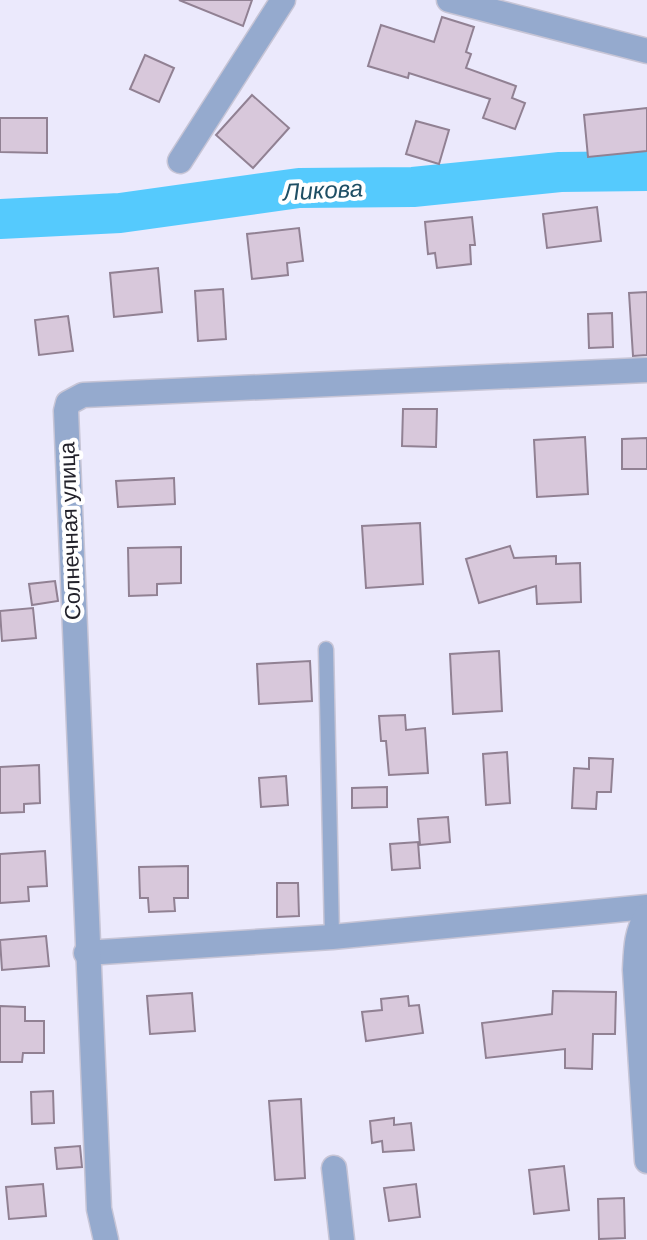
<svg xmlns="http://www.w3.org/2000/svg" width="647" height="1240" font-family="'DM Sans',sans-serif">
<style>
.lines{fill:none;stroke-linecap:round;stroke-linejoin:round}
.river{stroke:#55cafd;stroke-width:40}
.building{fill:#d8c8db;stroke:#918193;stroke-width:2}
.service-casing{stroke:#c7c5d6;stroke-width:17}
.minor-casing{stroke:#c7c5d6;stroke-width:27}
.tertiary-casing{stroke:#c7c5d6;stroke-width:27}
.service{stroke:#95aace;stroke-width:14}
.minor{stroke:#95aace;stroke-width:24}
.tertiary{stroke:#95aace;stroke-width:24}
.labels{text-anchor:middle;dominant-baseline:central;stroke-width:8;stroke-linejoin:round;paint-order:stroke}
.street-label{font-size:22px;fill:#23222b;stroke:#fff}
.water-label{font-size:24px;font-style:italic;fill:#1f4f65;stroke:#fff}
</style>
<rect width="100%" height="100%" fill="#ebe9fc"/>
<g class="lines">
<polyline class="river" points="0,219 120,213 299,188 413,187 560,172 647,171"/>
</g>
<g class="building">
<polygon points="179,0 252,0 243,26"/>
<polygon points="442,17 474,27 466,52 471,54 466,68 516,86 512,98 525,103 515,129 483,118 490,99 409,73 408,78 368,66 381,25 434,42"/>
<polygon points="145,55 174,68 159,102 130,89"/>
<polygon points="252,95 289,128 253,168 216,135"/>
<polygon points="647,108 647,151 588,157 584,115"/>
<polygon points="0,118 47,118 47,153 0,152"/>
<polygon points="416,121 449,130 439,164 406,154"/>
<polygon points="597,207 601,241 547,248 543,214"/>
<polygon points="472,217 475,245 470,245 471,264 437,268 435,253 428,254 425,222"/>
<polygon points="299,228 303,261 287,263 288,275 252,279 247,234"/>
<polygon points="158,268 162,312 114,317 110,273"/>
<polygon points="223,289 226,339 198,341 195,291"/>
<polygon points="647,292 647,355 633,356 629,293"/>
<polygon points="612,313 613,347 589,348 588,314"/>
<polygon points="68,316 73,351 39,355 35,320"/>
<polygon points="403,409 437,409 436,447 402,446"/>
<polygon points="585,437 588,494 537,497 534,440"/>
<polygon points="647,438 647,469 622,469 622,439"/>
<polygon points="174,478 175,504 118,507 116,481"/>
<polygon points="420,523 423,584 366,588 362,526"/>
<polygon points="510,546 514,558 556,556 556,564 580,563 581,602 537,604 536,586 479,603 466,559"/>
<polygon points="181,547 181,583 157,584 157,595 129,596 128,548"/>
<polygon points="55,581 58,601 32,605 29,584"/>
<polygon points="33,608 36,638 2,641 0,611"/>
<polygon points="499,651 502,711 453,714 450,654"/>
<polygon points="310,661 312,701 259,704 257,664"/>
<polygon points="405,715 406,730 425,728 428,773 389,775 386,741 381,741 379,716"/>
<polygon points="507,752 510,803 486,805 483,754"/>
<polygon points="589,758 613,759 611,792 597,792 596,809 572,808 574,768 589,769"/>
<polygon points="39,765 40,803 24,804 24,812 0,813 0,767"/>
<polygon points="286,776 288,805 261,807 259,778"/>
<polygon points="387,787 387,807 352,808 352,788"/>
<polygon points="448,817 450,842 420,845 418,819"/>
<polygon points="418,842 420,868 392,870 390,844"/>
<polygon points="45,851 47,886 28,887 29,901 0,903 0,854"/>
<polygon points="188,866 188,898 174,898 175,911 149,912 148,898 140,898 139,867"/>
<polygon points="277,883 298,883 299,916 277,917"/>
<polygon points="46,936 49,966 2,970 0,940"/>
<polygon points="553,991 616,992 615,1034 593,1034 592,1069 565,1068 565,1049 486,1058 482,1023 552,1014"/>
<polygon points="192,993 195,1031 150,1034 147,996"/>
<polygon points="408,996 409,1006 419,1005 423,1033 366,1041 362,1012 382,1010 381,999"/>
<polygon points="0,1006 25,1007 25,1021 44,1021 44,1053 23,1053 22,1062 0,1062"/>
<polygon points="53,1091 54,1123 32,1124 31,1092"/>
<polygon points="301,1099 305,1178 275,1180 269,1101"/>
<polygon points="394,1118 394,1125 411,1123 414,1150 383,1152 382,1141 372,1143 370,1121"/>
<polygon points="80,1146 82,1167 57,1169 55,1148"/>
<polygon points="564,1166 569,1210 534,1214 529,1170"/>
<polygon points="43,1184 46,1216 9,1219 6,1187"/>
<polygon points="416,1184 420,1217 389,1221 384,1188"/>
<polygon points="624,1198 625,1238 599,1239 598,1199"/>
</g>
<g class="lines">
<g class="service-casing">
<polyline id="service" points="326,649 332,937"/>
</g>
<g class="minor-casing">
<g id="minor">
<polyline points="449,0 647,51"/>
<polyline points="180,161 283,0"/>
<polyline points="86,953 332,937 647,907"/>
<polyline points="334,1168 342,1240"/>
<polyline points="106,1240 99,1209 66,411 68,403 83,395 647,370"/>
</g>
</g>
<g class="tertiary-casing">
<path id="tertiary" d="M647,915c-11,17 -11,35 -12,55l12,191"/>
</g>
<use href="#service" class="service"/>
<use href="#minor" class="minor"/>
<use href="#tertiary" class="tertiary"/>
</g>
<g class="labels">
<g class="street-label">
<text transform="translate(70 531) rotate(-92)">Солнечная улица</text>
</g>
<g class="water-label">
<text transform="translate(323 190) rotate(-3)">Ликова</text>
</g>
</g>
</svg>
